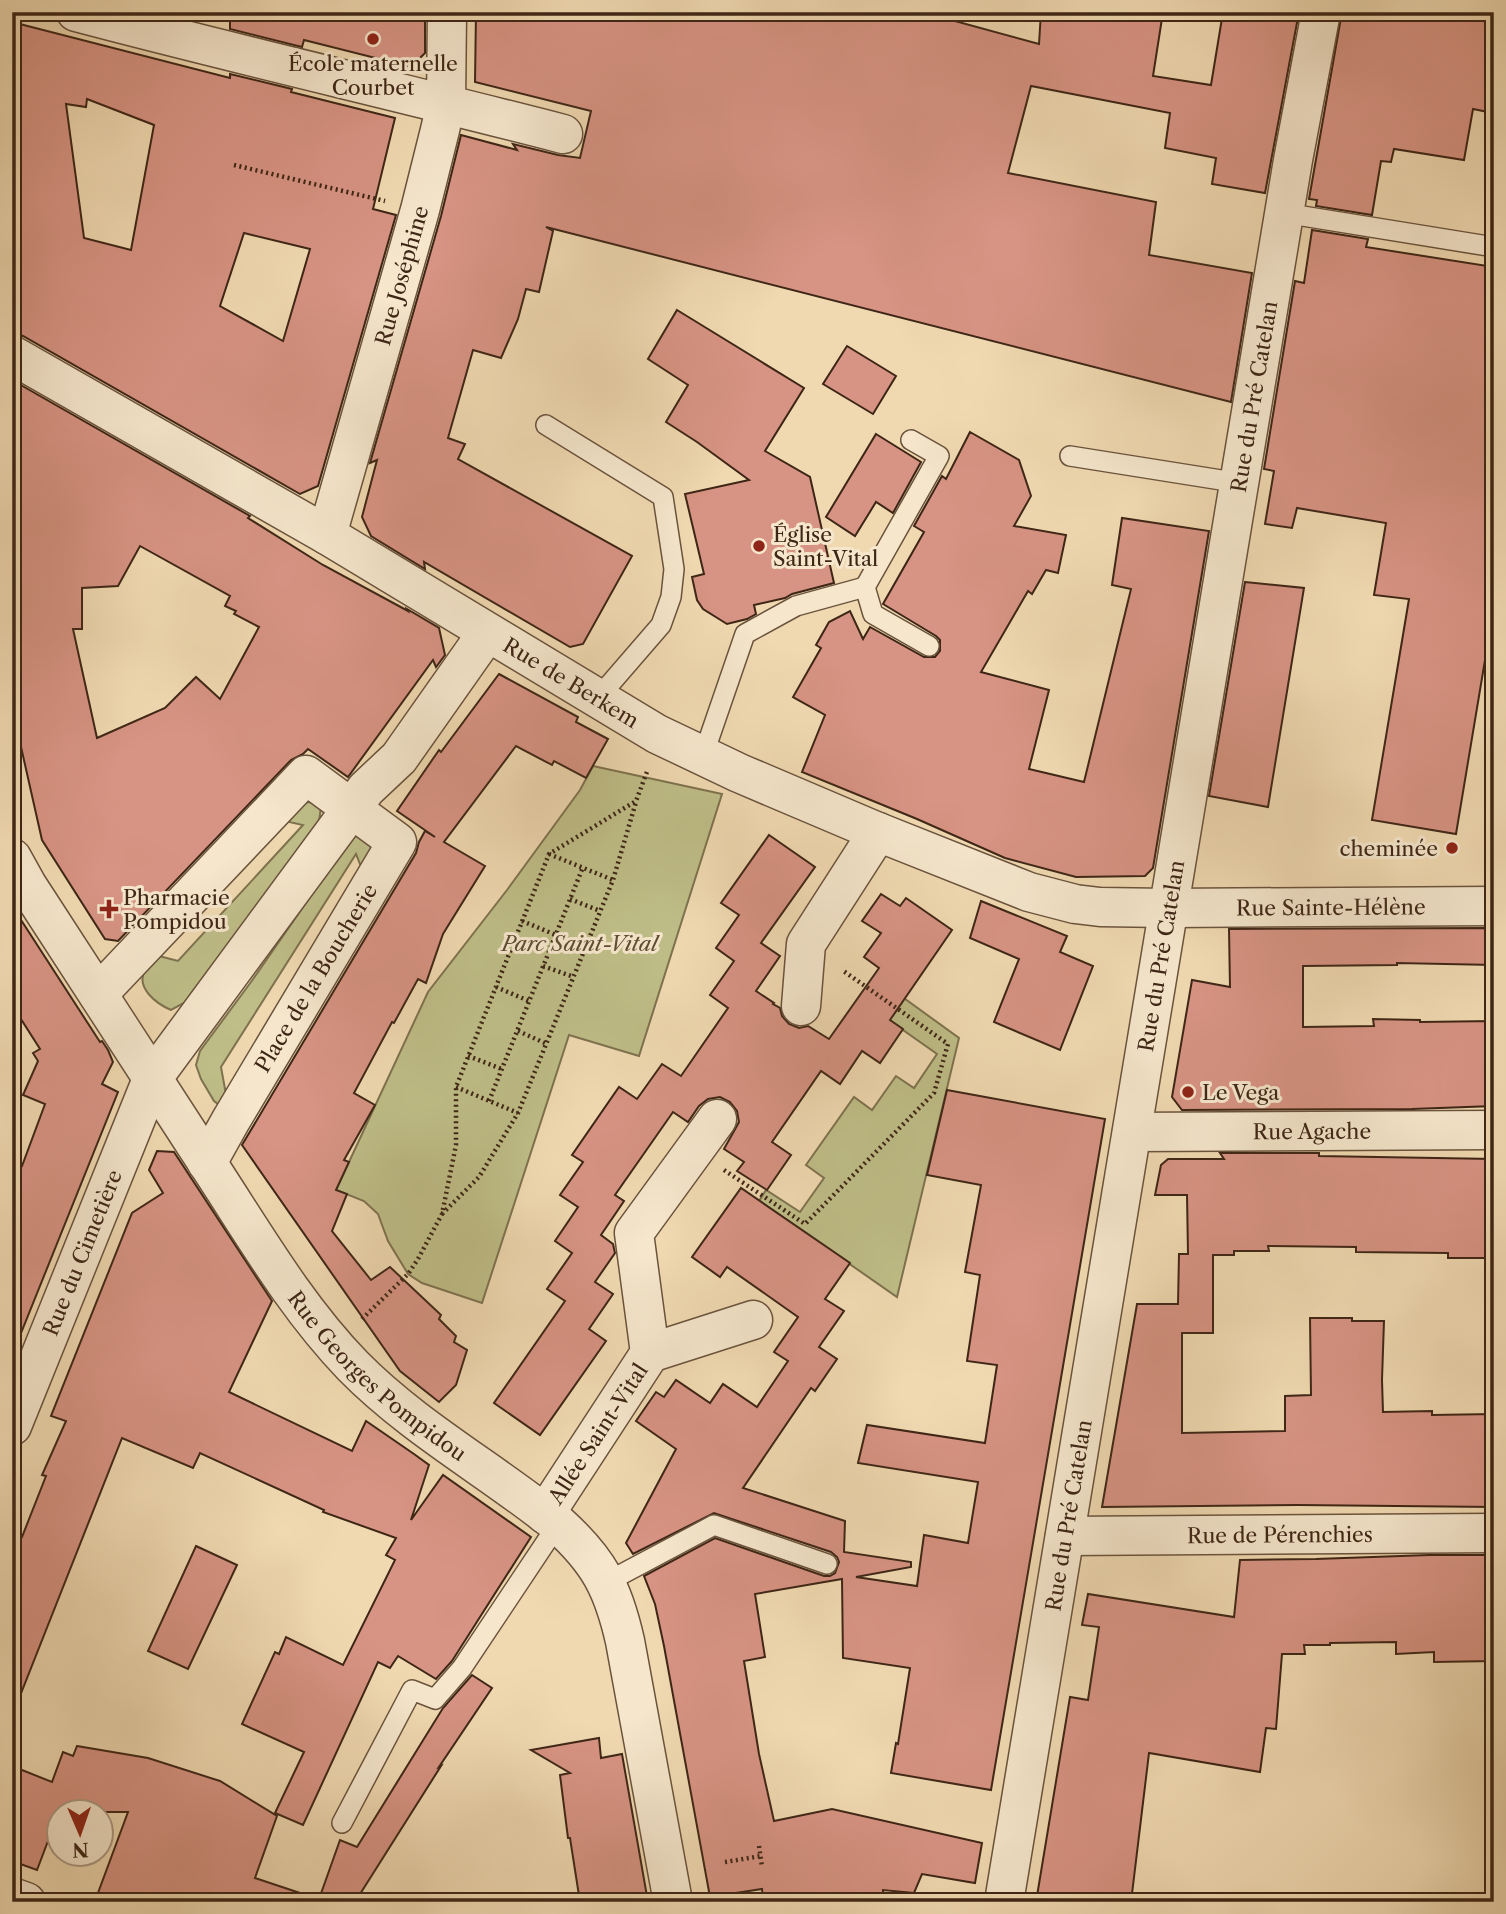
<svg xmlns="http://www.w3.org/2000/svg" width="1506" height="1914" font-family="'Libre Caslon Text',serif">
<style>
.green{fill:#bfbe88;stroke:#7e724f;stroke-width:2}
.building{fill:#d79383;stroke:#3e2616;stroke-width:2;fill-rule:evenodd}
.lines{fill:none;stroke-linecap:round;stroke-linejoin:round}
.service-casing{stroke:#6a533d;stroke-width:22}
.minor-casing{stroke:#6a533d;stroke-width:41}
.tertiary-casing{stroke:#6a533d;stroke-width:41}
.path{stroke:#3e2616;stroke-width:4.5;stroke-dasharray:2 3.5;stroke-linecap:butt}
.service{stroke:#f5e6cc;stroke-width:19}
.minor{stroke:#f5e6cc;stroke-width:38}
.tertiary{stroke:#f5e6cc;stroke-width:38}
.poi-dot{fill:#8f2418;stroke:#f5e6cc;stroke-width:2.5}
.labels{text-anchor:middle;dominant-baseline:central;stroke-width:6;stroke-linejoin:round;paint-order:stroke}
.poi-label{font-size:21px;fill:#3e2616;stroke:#f5e6cc;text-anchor:start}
.street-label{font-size:21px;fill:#3e2616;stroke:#f5e6cc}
.park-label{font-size:21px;font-style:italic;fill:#5e4c32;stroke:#f5e6cc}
</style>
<rect width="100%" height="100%" fill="#f0d9b1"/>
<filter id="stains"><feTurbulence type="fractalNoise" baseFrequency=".00286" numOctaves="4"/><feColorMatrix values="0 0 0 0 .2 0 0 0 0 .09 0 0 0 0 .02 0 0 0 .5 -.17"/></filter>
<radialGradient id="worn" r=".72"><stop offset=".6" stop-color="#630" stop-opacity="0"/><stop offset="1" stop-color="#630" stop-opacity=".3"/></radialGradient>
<g class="green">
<polygon points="593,766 722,794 639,1056 569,1035 482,1303 422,1283 408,1274 388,1241 378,1214 364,1201 336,1190 428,992 507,890 580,790"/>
<path d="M312,802l9,5 -2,15 -135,181 -13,7c-14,-6 -36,-22 -26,-40 2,-5 7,-10 10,-15l23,6 125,-136 -23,-5 18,-17z"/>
<polygon points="359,834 369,841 374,852 365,877 356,854 221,1067 227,1100 223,1105 218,1104 214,1101 201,1079 196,1065 200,1051 251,982 342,851 353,836"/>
<polygon points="890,988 959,1038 897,1297 759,1201 766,1190 800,1212 824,1178 806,1165 854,1097 872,1110 896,1076 914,1088 937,1054 876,1011"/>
</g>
<g class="building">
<polygon points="230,12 425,12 425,53 411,67 304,40 302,47 230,29"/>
<polygon points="476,12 922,12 1039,44 1041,12 1163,12 1153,76 1211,85 1223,12 1299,12 1265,193 1212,184 1216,158 1165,148 1170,113 1031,86 1008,173 1156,202 1149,255 1252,273 1231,402 546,227 553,231 539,292 526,289 518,319 501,358 473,350 448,438 465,444 458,459 632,556 583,644 570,647 424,562 425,569 371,536 362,517 377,460 370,463 441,216 461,135 517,150 513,144 558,155 580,158 591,111 475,82"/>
<polygon points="1342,12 1494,12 1494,72 1488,112 1473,109 1464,160 1394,149 1391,162 1381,161 1372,215 1316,206 1317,200 1309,199"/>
<path d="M12,22l218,56v-4l62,15 -1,3 104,26 -22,91 23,6 -78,271 -18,8 -277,-158 -11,-3zM87,99l67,26 -23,125 -47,-12 -18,-134 20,3zM244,233l66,16 -27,92 -63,-35z"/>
<polygon points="1312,230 1368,239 1366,247 1494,267 1494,655 1486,654 1456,834 1372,820 1409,599 1374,595 1386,523 1297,508 1292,528 1265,524 1274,471 1264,469 1295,281 1304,283"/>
<polygon points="677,310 804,388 765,451 810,477 834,583 792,594 785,598 754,605 756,614 747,619 727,624 703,609 697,600 692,577 704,574 685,494 749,480 697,442 666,422 688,385 648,359"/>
<polygon points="847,346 896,376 873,414 823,384"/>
<path d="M12,380l238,136 -2,2 75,47 85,46 -1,-2 32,19 6,27 -9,12 -3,-7 -85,117 -40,-28 -5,5 -12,6 -173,181 -13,-2 -63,-99 -30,-133zM140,546l90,50 -5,10 11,5 -2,3 25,13 -39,72 -24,-22 -31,31 -68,30 -24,-109h9v-41l36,-2z"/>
<polygon points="970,432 1019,460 1031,496 1014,526 1066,535 1058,573 1046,570 1032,594 1028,591 981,672 1049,690 1029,769 1084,782 1131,589 1112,585 1122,518 1209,531 1153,868 1145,876 1076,877 1005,858 917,819 802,772 825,715 793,697 821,648 816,645 829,622 850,611 863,639 870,627 924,657 935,657 940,651 940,640 936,636 883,604 924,532 914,526 942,476 946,479"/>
<polygon points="876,434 921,462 893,513 876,502 855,536 826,517"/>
<polygon points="1245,582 1304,588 1268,807 1209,796"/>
<polygon points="499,674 578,717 576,722 608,739 586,778 554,761 552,765 516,746 444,842 485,866 443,934 426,983 418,979 394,1023 392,1022 354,1093 375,1105 344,1160 349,1162 336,1190 347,1194 332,1231 371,1280 390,1267 441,1315 439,1319 456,1336 454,1342 467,1350 456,1385 439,1402 400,1371 242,1145 416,853 419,842 425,831 435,837 397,811 439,750 441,752"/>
<polygon points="769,835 815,867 761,943 780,956 756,991 774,1003 773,1004 780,1008 782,1016 789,1024 799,1028 808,1026 829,1039 879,968 864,957 881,933 862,921 881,894 900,906 906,898 952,930 890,1020 903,1029 880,1063 862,1051 840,1084 821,1071 772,1142 791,1155 767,1190 737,1171 744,1162 724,1149 739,1122 737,1111 730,1102 720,1097 708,1099 699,1106 688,1122 673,1112 615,1195 624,1201 601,1235 613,1244 615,1253 595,1282 613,1294 589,1329 606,1341 540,1435 494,1403 565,1301 547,1289 572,1253 555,1241 578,1207 560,1195 583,1162 572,1155 619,1087 637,1099 662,1064 681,1076 728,1008 710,995 734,961 716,948 739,915 721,903"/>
<polygon points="981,901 1067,936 1060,952 1093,966 1060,1050 994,1022 1019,959 970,938"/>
<polygon points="12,906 100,1042 102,1041 108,1050 113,1062 102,1084 118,1092 13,1353 12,1163 22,1166 45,1104 23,1095 38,1061 33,1053 40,1049 12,1005"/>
<polygon points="1494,928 1494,965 1397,963 1397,965 1303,966 1303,1027 1374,1026 1373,1019 1420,1020 1420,1022 1494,1021 1494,1106 1412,1109 1182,1110 1172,1097 1192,980 1230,987 1229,929"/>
<polygon points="947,1090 1105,1119 991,1790 891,1773 896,1743 898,1744 910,1668 843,1658 842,1579 755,1594 765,1657 744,1661 759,1754 774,1821 832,1809 982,1843 975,1883 922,1874 914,1893 883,1890 884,1902 763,1902 762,1889 710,1897 664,1646 655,1604 644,1576 715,1538 824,1576 830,1576 835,1573 839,1562 837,1557 831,1552 714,1513 633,1554 626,1543 676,1449 636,1421 656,1392 664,1397 676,1380 710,1403 723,1384 757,1407 788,1361 774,1352 798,1317 727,1267 720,1277 692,1257 741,1188 850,1263 825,1299 844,1311 819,1347 837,1359 815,1391 811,1388 743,1488 845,1521 844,1552 911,1562 911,1567 856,1577 917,1586 924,1535 968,1543 978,1482 858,1463 867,1425 985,1443 997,1365 967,1361 980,1275 965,1272 981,1185 927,1175"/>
<polygon points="157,1151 174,1152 272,1301 229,1392 352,1451 366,1421 414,1454 429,1465 411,1520 443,1475 531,1537 452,1661 436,1679 398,1656 390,1668 378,1662 303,1825 275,1813 304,1752 242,1724 275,1652 279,1654 286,1637 343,1665 395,1560 386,1555 396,1538 323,1512 324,1510 200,1453 193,1468 122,1438 14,1711 12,1711 12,1552 19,1536 22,1537 46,1476 42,1475 66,1421 51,1416 132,1213 163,1193 149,1170"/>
<polygon points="1220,1153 1319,1153 1319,1156 1494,1159 1494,1258 1448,1258 1448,1253 1356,1252 1356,1247 1268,1246 1269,1251 1234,1251 1234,1255 1213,1255 1213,1333 1182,1333 1182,1433 1285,1431 1285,1396 1311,1395 1310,1318 1352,1318 1352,1321 1384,1321 1382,1380 1383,1412 1432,1411 1432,1415 1494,1414 1494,1507 1298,1505 1102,1507 1137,1304 1178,1304 1179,1254 1188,1254 1187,1195 1155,1195 1161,1165 1168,1159 1224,1159"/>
<polygon points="196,1546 237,1565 188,1669 148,1651"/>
<polygon points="1429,1555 1494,1555 1494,1661 1434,1662 1434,1652 1396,1654 1396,1642 1330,1643 1330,1645 1304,1645 1305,1654 1282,1654 1276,1729 1266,1728 1260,1772 1149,1753 1131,1902 1036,1902 1070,1697 1088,1700 1099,1627 1082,1625 1088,1594 1234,1617 1240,1560 1316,1559"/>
<polygon points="472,1675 492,1688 439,1767 441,1766 355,1902 318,1902 340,1840 357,1847 443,1708"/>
<polygon points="599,1738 601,1758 622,1754 648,1902 580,1902 570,1838 568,1838 560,1775 570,1773 531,1750"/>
<polygon points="77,1746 148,1758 220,1781 277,1816 255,1878 309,1896 308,1902 122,1902 98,1893 128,1812 59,1812 37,1870 12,1861 12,1766 52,1782 63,1752 73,1756"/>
</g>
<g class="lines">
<g class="service-casing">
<g id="service">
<polyline points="1284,213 1494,247"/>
<polyline points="546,425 663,497 674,569 671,597 661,625 597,699"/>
<polyline points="911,440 939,456 865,587 873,614 929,646"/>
<polyline points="1070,456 1240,483"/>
<polyline points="703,756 745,634 796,606 865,587"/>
<polyline points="607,1582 714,1525 827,1564"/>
<polyline points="342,1823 412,1690 435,1699 462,1668 558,1524"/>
</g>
</g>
<g class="minor-casing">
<g id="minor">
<path d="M76,12c162,43 325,80 487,122"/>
<path id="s1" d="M12,355l315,180 330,199 82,39 139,59 151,60 46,12 25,3 68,1 326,-2"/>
<path id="s2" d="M327,535l93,-325 20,-80 6,-26 1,-92"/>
<polyline points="98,994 306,775 397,842 231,1120 207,1163"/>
<polyline points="801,1006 806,944 878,832"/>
<path id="s3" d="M1132,1132l362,-2"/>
<polyline points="650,1353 753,1320"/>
<path id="s4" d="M12,1426l140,-347 214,-290 33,-31 88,-125"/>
<path id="s5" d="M545,1514l105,-161 -16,-120 83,-114"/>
<path id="s6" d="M1065,1536l429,-3"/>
<polyline points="12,1897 26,1902"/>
<path id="s7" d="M1004,1902l230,-1388 59,-354 28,-148"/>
</g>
</g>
<g class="tertiary-casing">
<g id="tertiary">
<path id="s8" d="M12,858l15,27c60,93 120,186 181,279 46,70 87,142 145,202 61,62 138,104 205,158 41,37 55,64 67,117l48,261"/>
</g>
</g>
<g class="path">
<polyline points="234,165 385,201"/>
<polyline points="549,854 613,880"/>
<polyline points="570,899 600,911"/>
<polyline points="522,921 556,935"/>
<polyline points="543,966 574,977"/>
<polyline points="496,987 529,1001"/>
<polyline points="518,1031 547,1044"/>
<polyline points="468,1056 502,1069"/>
<polyline points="456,1087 518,1113"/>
<polyline points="489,1101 583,867"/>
<polyline points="724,1170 805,1224 934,1093 948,1044 842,970"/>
<polyline points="442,1214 479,1177 518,1113 613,880 636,802"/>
<polyline points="362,1319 408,1274 418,1259 442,1214 456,1145 456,1087 549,854 636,801 648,769"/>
<polyline points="759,1846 762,1867"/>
<polyline points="725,1862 761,1856"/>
</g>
<use href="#service" class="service"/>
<use href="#minor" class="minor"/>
<use href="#tertiary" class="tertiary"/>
</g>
<g class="poi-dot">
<circle cx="373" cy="39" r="7"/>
<circle cx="759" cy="546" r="7"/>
<circle cx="1452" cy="848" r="7"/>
<path d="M105.5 898.5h7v7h7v7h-7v7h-7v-7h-7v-7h7z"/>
<circle cx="1188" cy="1092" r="7"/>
</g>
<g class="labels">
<g class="poi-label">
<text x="373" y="63" text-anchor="middle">École maternelle<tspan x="373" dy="24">Courbet</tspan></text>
<text x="773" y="534">Église<tspan x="773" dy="24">Saint-Vital</tspan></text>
<text x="1438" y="848" text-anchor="end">cheminée</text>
<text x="123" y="897">Pharmacie<tspan x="123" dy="24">Pompidou</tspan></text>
<text x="1202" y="1092">Le Vega</text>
</g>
<g class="street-label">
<text stroke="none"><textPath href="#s2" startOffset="270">Rue Joséphine</textPath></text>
<text stroke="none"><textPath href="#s7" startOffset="1526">Rue du Pré Catelan</textPath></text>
<text stroke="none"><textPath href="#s1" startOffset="648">Rue de Berkem</textPath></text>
<text stroke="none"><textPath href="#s1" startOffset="1456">Rue Sainte-Hélène</textPath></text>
<text stroke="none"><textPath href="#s7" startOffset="959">Rue du Pré Catelan</textPath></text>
<text transform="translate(316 978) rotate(-59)">Place de la Boucherie</text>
<text stroke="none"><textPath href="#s3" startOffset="180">Rue Agache</textPath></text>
<text stroke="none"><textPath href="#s4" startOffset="187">Rue du Cimetière</textPath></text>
<text stroke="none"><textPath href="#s8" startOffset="637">Rue Georges Pompidou</textPath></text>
<text stroke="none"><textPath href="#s5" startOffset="96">Allée Saint-Vital</textPath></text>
<text stroke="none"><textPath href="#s7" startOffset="392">Rue du Pré Catelan</textPath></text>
<text stroke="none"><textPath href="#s6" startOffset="215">Rue de Pérenchies</textPath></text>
</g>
<g class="park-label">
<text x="580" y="943">Parc Saint-Vital</text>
</g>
</g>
<rect width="1506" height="1914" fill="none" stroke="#f0d9b1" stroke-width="42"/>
<rect x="14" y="14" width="1478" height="1886" fill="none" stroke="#3e2616" stroke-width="3.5"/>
<rect x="21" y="21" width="1464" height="1872" fill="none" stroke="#3e2616" stroke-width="2"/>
<g transform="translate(80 1833) rotate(178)"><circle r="33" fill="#f5e6cc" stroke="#ac9983" stroke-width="2"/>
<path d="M0-5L12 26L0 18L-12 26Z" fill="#8f2418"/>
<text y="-10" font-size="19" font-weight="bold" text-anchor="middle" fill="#3e2616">N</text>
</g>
<rect width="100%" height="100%" filter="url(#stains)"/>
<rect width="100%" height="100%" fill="url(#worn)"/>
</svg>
